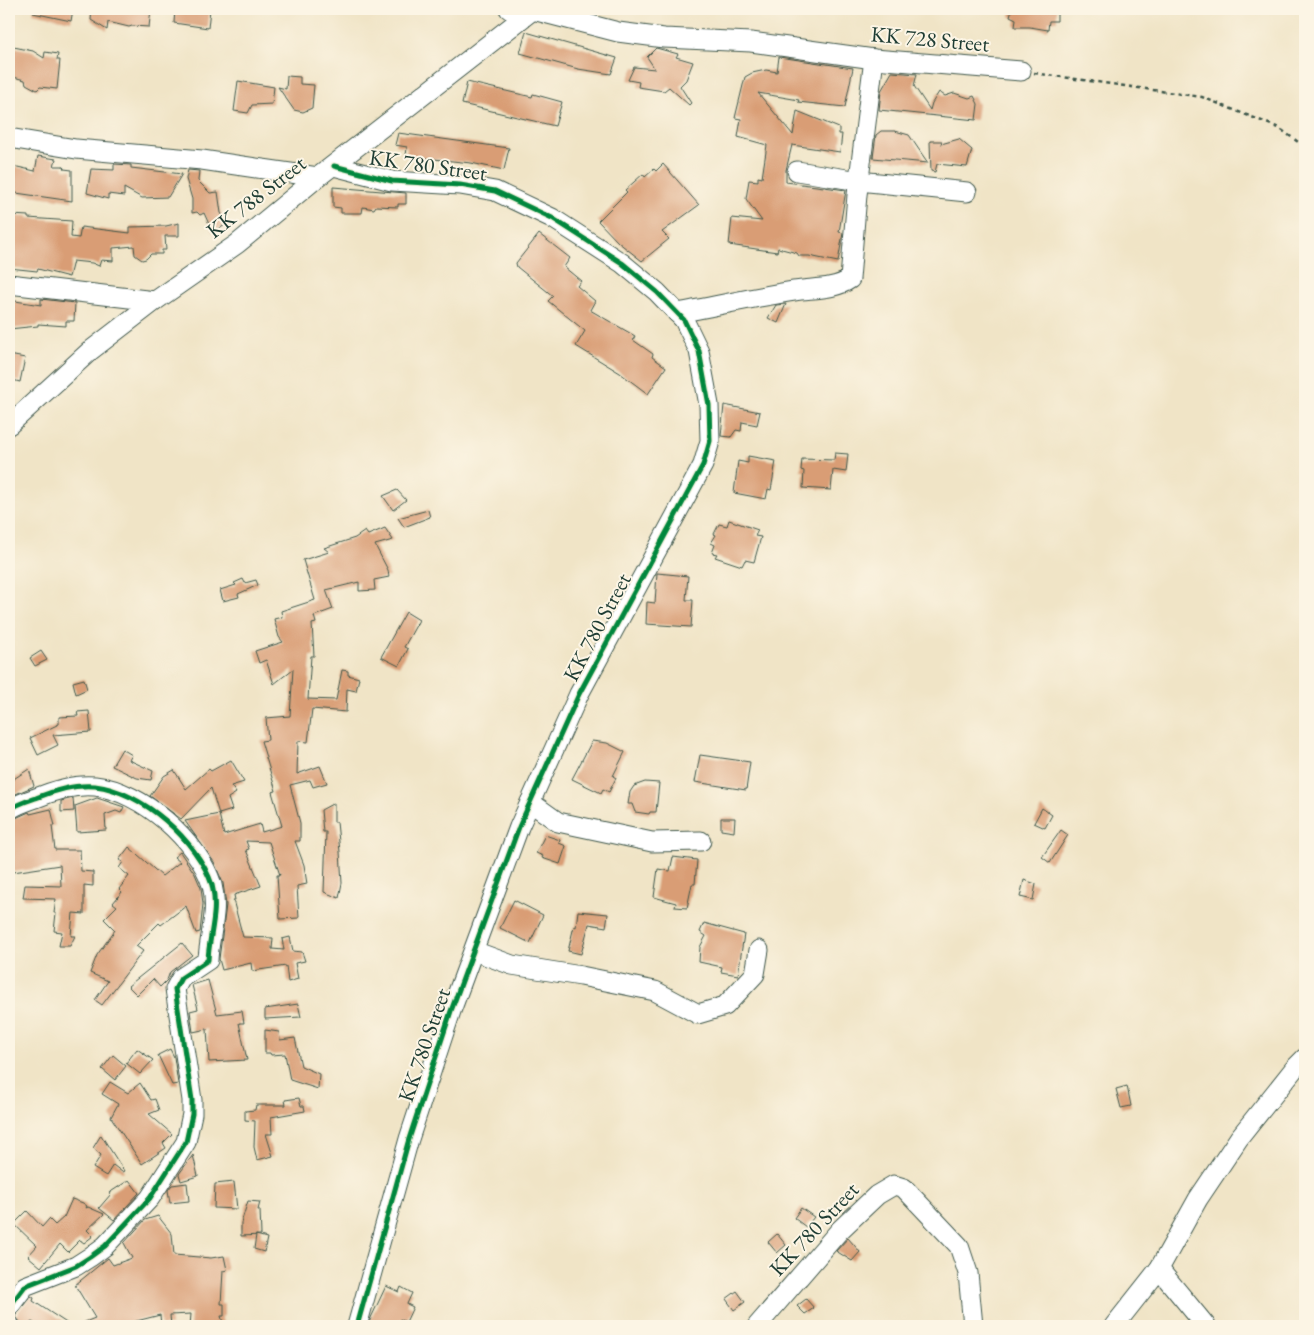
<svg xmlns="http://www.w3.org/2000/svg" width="1314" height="1335" font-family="'EB Garamond',serif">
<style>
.building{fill:#d99d75}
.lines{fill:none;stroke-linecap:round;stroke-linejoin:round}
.minor-casing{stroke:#3e564a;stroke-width:21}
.path{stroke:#3e564a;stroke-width:2.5;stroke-dasharray:4 4;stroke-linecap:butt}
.minor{stroke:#fff;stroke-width:19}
.cycleway-casing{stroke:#fcf5e5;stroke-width:8}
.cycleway{stroke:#00873e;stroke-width:5}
.labels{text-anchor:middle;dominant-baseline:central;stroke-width:4;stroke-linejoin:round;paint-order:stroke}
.street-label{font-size:22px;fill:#1f3d34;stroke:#fcf5e5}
</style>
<rect width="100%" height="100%" fill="#fcf5e5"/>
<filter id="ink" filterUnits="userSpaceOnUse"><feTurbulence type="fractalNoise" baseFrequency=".02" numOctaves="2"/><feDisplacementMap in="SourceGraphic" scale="10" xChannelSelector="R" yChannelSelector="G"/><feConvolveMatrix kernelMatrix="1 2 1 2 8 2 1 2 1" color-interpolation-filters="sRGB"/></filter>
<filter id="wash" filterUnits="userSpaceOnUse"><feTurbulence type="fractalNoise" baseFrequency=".0096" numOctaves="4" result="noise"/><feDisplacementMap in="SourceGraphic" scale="20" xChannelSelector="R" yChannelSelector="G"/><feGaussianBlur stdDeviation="1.12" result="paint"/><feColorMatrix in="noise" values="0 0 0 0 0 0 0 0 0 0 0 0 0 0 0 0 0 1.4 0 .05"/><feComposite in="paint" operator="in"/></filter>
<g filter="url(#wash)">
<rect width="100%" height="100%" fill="#f0e4c6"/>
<g id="blocks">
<g class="building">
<polygon points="34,9 73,9 71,21 33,13"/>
<polygon points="92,9 151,9 149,27 132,26 129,27 108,22 107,30 91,20"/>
<polygon points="175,9 210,9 208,28 174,23"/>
<polygon points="1012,9 1057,9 1057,21 1049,21 1048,30 1030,27 1015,27 1016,19 1010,16"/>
<polygon points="526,32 617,58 611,74 578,69 520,53"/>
<polygon points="9,46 33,51 44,58 45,52 58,54 57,60 60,60 57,89 40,87 37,90 26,84 25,80 9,76"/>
<polygon points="656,48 678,54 676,57 693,62 686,80 680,86 691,103 689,105 669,87 664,91 638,87 639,82 628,80 634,67 655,69 647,57"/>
<polygon points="779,57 853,68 845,107 798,102 799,100 758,93 793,135 797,111 839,128 839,134 842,134 840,152 792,145 786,170 786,182 846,190 839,232 843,233 838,262 809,256 799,256 797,253 778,248 777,252 729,245 732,218 762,221 746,199 749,180 758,181 758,177 762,178 767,145 738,137 741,119 735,118 745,77 752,73 766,70 777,72"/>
<polygon points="892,72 917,74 914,86 930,110 932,103 939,92 945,96 954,93 969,98 974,96 978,104 976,120 879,110 881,91"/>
<polygon points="287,76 300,77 300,84 314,85 312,108 303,112 294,110 278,87 286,89"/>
<polygon points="238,81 274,87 272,104 252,105 248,113 234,111"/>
<polygon points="467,82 532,97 533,94 562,102 555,126 462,104"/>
<polygon points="881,131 895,131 909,135 928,163 873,158 876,135"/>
<polygon points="398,133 509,148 504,170 471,163 406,156 407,147 395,145"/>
<polygon points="959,139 972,150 967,167 937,164 935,172 931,171 930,141 942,141 941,144"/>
<polygon points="38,156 56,159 54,166 63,166 64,169 72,170 72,201 9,192 9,165 35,171"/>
<polygon points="114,164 131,165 131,168 182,174 168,197 142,198 124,188 124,196 108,194 108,199 87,193 91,169 114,170"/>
<polygon points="663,164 699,205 662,232 669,239 642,261 618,242 598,221 627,192 625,190 643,174 645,177 654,169 656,171"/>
<polygon points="188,170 199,171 198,181 210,193 218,192 221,213 228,223 213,233 204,213 200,215 197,212 192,213 192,199 186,179"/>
<polygon points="333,187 406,193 406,204 398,204 398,207 376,206 374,209 363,207 362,213 341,213 341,208 333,207"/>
<polygon points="12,215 28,216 28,218 72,221 71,237 79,238 81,227 130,233 130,227 166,226 179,223 179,236 165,236 166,250 162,250 162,254 151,254 146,259 142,260 135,255 134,246 113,248 113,261 101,260 99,266 92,263 73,261 69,277 38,269 37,271 9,268 9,224 13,223"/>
<polygon points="539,234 570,258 564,267 581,281 577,286 595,301 590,310 635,336 633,340 653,354 652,357 666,367 648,394 620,373 576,346 585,331 548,301 553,296 517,267 516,263"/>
<polygon points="41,299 75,303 74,321 66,321 66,326 38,324 38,326 9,329 9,300 41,305"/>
<polygon points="786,304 778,323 768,318 776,305"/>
<polygon points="9,355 25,358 20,382 9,379"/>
<polygon points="724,405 760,412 757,425 742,422 741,431 736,430 731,437 721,436"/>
<polygon points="835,453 848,454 846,472 833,470 831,490 803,488 804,471 801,470 802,459 834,460"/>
<polygon points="748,456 776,461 771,490 768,489 766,499 734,493 738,461 748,463"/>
<polygon points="397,490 406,500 393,510 383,496"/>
<polygon points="428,510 430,517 404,527 398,518"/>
<polygon points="729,520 758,530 755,536 761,537 754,562 745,560 742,566 715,557 717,554 712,553 715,545 711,543 716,535 714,534 719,524 727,526"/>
<polygon points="385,528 393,540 375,545 388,570 389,577 374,580 375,590 359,591 359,582 326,590 333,609 314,616 316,623 312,624 314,656 311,656 308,699 336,700 342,670 348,671 348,675 359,678 356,691 347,689 346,712 312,709 308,742 298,741 297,774 320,766 327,783 313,787 310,780 290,785 300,823 300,841 295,841 304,865 307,884 297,886 299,918 280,919 277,875 280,875 269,842 246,841 249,849 246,850 261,886 234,895 235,900 233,900 243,937 273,938 272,949 284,950 282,939 290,937 293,951 302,952 305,961 295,963 298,979 288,982 286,966 252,971 251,963 222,970 219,959 226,905 223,883 214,862 185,821 219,814 224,835 260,824 262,832 282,826 272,792 276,791 261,741 268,740 266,718 290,716 293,669 274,684 266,660 259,663 255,651 283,642 279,637 274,619 282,617 281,611 315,600 303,560 329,552 324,548 355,538 365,531 368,535"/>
<polygon points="657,573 688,576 686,600 693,600 691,627 646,624 647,602 655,603"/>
<polygon points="243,579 245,583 256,580 258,585 238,594 239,597 223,601 220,590 236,585 234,583"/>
<polygon points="406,612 419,620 404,647 408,649 399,666 381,657"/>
<polygon points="41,651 47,660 35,666 30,658"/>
<polygon points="84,679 87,689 76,694 73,682"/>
<polygon points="89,711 91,732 53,735 58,745 38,755 30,738 59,724 59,717 78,716 77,712"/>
<polygon points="592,741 607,743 625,752 613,776 616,778 609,792 603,789 601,793 572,779"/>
<polygon points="122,749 132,755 129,760 153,771 151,780 137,778 112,766"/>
<polygon points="700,755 750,762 746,790 695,782"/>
<polygon points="231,760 244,782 231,786 236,793 228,798 232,810 219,814 211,788 181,819 150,796 164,776 174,770 186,789 209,769 211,771"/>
<polygon points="29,769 34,786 9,797 9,782"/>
<polygon points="645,782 659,783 656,812 650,812 649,814 635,812 632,804 628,804 630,792 634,786"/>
<polygon points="73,798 74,811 61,812 61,801"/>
<polygon points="97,798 124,807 121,813 116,811 105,815 106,830 77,832 75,806"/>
<polygon points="334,803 334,822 337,822 340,852 342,883 339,898 324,892 326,832 323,832 321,810"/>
<polygon points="1042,808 1052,815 1045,828 1034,823"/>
<polygon points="51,809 55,826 52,826 55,850 80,850 81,871 93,872 93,886 84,885 84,914 73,913 71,936 75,936 70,946 59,946 62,932 54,931 56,913 54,913 56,899 23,898 25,885 61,886 60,865 13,872 11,865 9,865 9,821 29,812 30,814"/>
<polygon points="721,818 735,818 734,832 721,830"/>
<polygon points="1061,830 1068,835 1050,863 1042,857"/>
<polygon points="545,835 560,840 559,843 566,846 560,864 542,858 543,856 536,853"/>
<polygon points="129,847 162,876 180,862 174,857 180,852 195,874 201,888 203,904 200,932 196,933 186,906 161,925 159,923 136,946 143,951 102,1005 95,1000 108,981 90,973 97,955 115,930 104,919 117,906 113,903 122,892 119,889 129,876 119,868 123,862 119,860"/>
<polygon points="673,857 697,860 695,884 692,884 687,908 675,907 676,903 654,897 658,869 670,871"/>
<polygon points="1024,880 1036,884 1033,900 1020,897"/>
<polygon points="514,900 543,915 530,943 500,928"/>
<polygon points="578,911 608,914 606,927 589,924 581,954 568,951 574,926 576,927"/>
<polygon points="704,923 744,934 738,975 721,972 722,967 699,962 700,947 706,936 700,932"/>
<polygon points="182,943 192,955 170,972 167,980 160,987 153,979 137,995 128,986"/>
<polygon points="208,980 217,1014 242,1011 244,1023 239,1023 247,1060 209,1062 207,1029 193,1032 190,1011 198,1009 192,985"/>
<polygon points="298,1004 301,1017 265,1019 265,1009"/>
<polygon points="265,1030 279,1032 280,1040 295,1038 301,1066 319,1074 318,1089 290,1080 285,1054 271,1055 270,1053 265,1053"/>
<polygon points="137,1049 153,1060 140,1074 126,1063"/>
<polygon points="170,1049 174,1057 178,1084 172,1085 158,1055"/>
<polygon points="113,1055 126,1066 115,1080 102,1069"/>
<polygon points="110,1082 128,1093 140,1083 151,1100 155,1099 159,1110 149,1114 172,1134 163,1143 166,1148 142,1164 111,1117 118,1104 102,1094"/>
<polygon points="1127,1086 1131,1106 1121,1108 1116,1089"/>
<polygon points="299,1098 301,1106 304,1106 305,1111 271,1117 272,1134 266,1134 273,1156 257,1160 254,1147 255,1121 245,1120 245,1111 255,1110 256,1105 286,1105 285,1100"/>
<polygon points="101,1135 124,1171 122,1172 113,1165 106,1176 93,1168 101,1155 93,1148"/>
<polygon points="193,1155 198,1176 181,1181 179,1174"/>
<polygon points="129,1180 139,1193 114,1220 99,1208 111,1194 109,1193"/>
<polygon points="234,1182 237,1209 214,1208 215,1184"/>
<polygon points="187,1183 189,1201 170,1203 168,1190 172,1185"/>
<polygon points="72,1199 83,1203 87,1206 86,1208 88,1207 104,1214 87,1230 93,1236 84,1243 80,1240 68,1252 60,1244 41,1267 28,1256 37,1246 14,1224 27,1211 42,1227 49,1219 55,1225 64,1217"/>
<polygon points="248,1201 260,1202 258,1210 260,1210 261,1235 241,1236 241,1223"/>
<polygon points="801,1208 814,1217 806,1227 794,1218"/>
<polygon points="158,1216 172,1234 174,1255 211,1258 224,1256 227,1270 223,1271 221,1304 224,1304 224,1316 221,1316 224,1326 190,1326 191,1314 170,1315 171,1326 161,1326 160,1315 117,1326 75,1326 95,1318 75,1285 108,1258 113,1265 132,1258 124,1243 145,1220"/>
<polygon points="777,1234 786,1245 777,1253 768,1242"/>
<polygon points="256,1235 267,1238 264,1252 254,1249"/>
<polygon points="848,1238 860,1252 852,1261 836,1251"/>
<polygon points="386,1286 399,1292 401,1287 412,1293 407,1304 413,1307 406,1322 400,1319 397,1326 374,1326 369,1324 370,1320"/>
<polygon points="737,1291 745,1302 734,1310 726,1299"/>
<polygon points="31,1296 34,1298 33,1301 71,1326 39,1326 32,1322 26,1326 20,1322 15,1316"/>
<polygon points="806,1299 814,1308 805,1314 797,1306"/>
</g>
</g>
</g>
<g filter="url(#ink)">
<use href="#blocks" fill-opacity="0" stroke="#3e564a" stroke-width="1"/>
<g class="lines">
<g class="minor-casing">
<g id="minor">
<polyline points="509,9 533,10 618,32 664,38 751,42 874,59 1021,71"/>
<polyline points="9,138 76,149 202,160 318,177"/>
<polyline points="334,166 392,181 460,185 495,191 552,218 622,263 657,292 684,320 699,351 709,405 710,441 703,465 579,694 519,827 451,1011 409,1139 357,1326"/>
<polyline points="797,171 859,181 967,192"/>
<polyline points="9,284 155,301"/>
<path d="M677,313c39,-7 78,-16 117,-22 18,-3 40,-1 56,-12l7,-84 17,-136"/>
<polyline points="9,425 90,351 155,301 237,244 318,177 534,9"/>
<polyline points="530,802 558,822 652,842 701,841"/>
<path d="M9,810c8,-6 18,-9 27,-12 19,-8 39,-14 59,-12 47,5 103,55 117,99 7,26 -3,50 -4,75l-27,18 -6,11 17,111v14l-6,28 -36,56 -45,48 -15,11 -14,9 -51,20 -16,21"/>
<polyline points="474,951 512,965 581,976 655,991 698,1014 725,1006 755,974 759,950"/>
<polyline points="1159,1269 1206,1326"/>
<polyline points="9,1326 10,1326"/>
<polyline points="757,1326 840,1230 877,1195 894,1185 904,1188 959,1246 968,1273 973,1326"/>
<polyline points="1114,1326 1159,1269 1198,1199 1239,1138 1294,1069 1305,1058"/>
</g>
</g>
<polyline class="path" points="1034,73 1202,97 1279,128 1305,147"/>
<use href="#minor" class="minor"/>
<g class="cycleway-casing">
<g id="cycleway">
<polyline points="334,166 392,181 460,185 495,191 552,218 622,263 657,292 684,320 699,351 709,405 710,441 703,465 579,694 519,827 451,1011 409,1139 357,1326"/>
<path d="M9,810c8,-6 18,-9 27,-12 19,-8 39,-14 59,-12 47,5 103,55 117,99 7,26 -3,50 -4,75l-27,18 -6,11 17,111v14l-6,28 -36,56 -45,48 -15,11 -14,9 -51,20 -16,21"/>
</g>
</g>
<use href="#cycleway" class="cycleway"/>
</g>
</g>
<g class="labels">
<g class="street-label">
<text transform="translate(930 39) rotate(5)">KK 728 Street</text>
<text transform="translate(428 165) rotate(8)">KK 780 Street</text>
<text transform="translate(256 197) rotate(-38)">KK 788 Street</text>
<text transform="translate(597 627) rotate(-62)">KK 780 Street</text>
<text transform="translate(424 1045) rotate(-71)">KK 780 Street</text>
<text transform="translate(814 1229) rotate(-47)">KK 780 Street</text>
</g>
</g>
<rect width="1314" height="1335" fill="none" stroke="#fcf5e5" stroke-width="30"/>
</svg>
